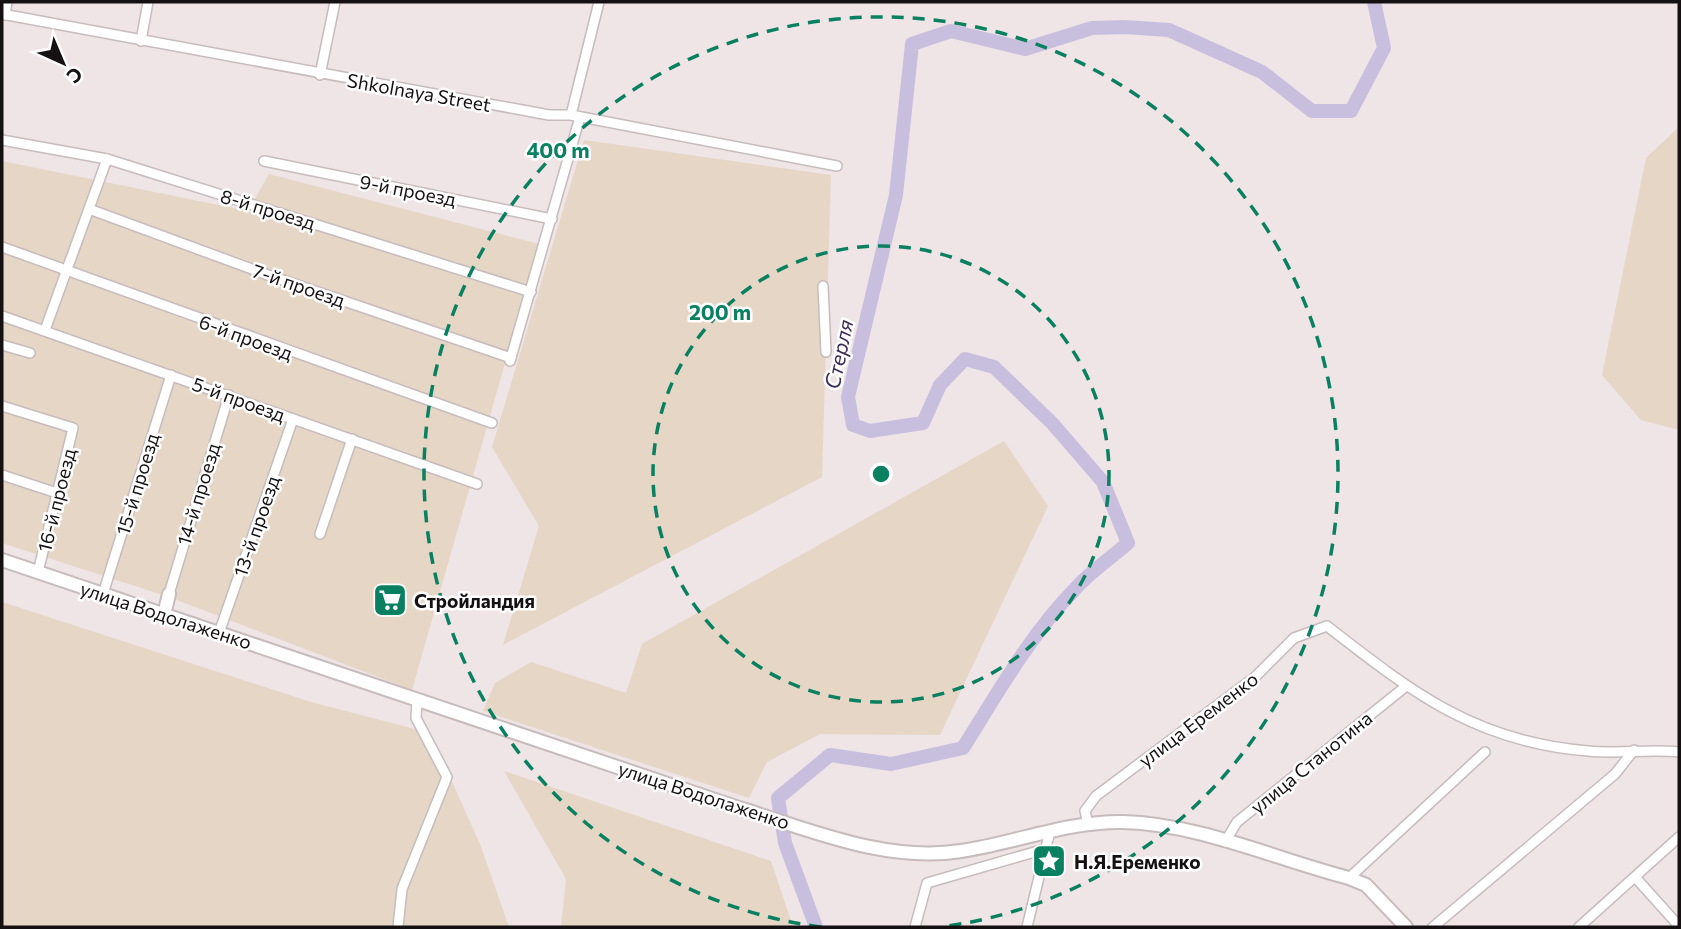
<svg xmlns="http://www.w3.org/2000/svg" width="1681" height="929" font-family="Commissioner,sans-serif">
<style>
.green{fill:#e6d6c6}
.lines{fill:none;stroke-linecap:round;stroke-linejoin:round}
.river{stroke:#c8bfdf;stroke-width:14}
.street-casing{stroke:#c7bbbd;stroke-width:12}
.secondary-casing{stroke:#c7bbbd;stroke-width:16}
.street{stroke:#fff;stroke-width:9}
.secondary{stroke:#fff;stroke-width:12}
.ring{fill:none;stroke:#098160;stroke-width:3.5;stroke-dasharray:12 9}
.labels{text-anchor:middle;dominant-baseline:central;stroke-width:5;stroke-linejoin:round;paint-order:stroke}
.street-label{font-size:19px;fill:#151112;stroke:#fff}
.poi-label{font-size:19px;font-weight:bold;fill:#151112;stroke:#fff;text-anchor:start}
.water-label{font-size:21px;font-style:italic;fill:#3b2c57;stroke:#fff}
.centre{fill:#098160;stroke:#fff;stroke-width:3.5}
.ring-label{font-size:21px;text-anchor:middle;font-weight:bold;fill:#098160;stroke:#fff;stroke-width:5;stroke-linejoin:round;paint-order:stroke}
</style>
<rect width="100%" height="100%" fill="#efe4e6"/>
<g class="green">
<polygon points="1679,127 1679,430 1641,420 1602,375 1646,158"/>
<polygon points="584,140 831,175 822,477 503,645 539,526 492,447"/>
<polygon points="2,161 248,211 269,174 539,244 412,690 169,597 2,543"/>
<polygon points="1004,441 1048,506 940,735 820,734 767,762 749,798 483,711 495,683 531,662 626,693 642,644"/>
<polygon points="2,602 311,702 430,733 480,844 509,927 2,927"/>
<polygon points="504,771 771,861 793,927 561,927 566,879"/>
</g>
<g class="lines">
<path class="river" d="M816,927l-31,-84 -7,-45 52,-43 61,9 72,-16c34,-54 67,-113 112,-159 15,-17 36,-31 53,-46l-25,-61 -51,-59 -58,-56 -29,-8 -25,26 -17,38 -53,8 -17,-6 -5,-28 48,-202 16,-151 39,-13 74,18 67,-21 32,-1 45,3 93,42 50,39h39l33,-63 -10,-46"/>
<g class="street-casing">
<g id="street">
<polyline points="2,14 549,115 571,115 837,166"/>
<polyline points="5,15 7,2"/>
<polyline points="141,41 148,2"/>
<polyline points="320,75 335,2"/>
<polyline points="571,115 599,2"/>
<polyline points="2,140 107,159 531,292"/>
<polyline points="264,161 552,219"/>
<polyline points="89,209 268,275 511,358"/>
<polyline points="2,247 492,423"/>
<polyline points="823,286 826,352"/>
<polyline points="2,316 477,484"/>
<polyline points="45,330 107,159"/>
<polyline points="2,345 30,353"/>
<polyline points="510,361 580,117"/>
<polyline points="2,406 73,428 38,572"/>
<polyline points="2,475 57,493"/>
<polyline points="320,534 352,439"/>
<polyline points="103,594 171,375"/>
<polyline points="169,594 229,395"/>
<polyline points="219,633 293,419"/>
<path d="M1088,824l-3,-13 11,-15 159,-119 39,-39 33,-12c85,66 148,116 261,125 30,3 61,-2 91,1"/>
<polyline points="1225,842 1237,822 1405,687"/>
<polyline points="1635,877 1679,926"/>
<polyline points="1349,878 1485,752"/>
<polyline points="398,927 402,889 447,777 416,718 417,700"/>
<polyline points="915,927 927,883 1045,849"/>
<polyline points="1027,927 1050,831"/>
<polyline points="1433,927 1615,774 1634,750"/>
<polyline points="1579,927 1679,837"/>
</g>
</g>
<g class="secondary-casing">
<g id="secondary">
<path d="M2,560l737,248c71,22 148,55 222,43 54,-8 107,-30 162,-29 77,2 152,37 226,56l17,7 40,42"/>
<polyline points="164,615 169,594"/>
</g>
</g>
<use href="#street" class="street"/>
<use href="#secondary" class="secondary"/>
</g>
<g class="ring">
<circle cx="881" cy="474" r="228"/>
<path d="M821 927A457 457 0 1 1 941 927"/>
</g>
<defs>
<g id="supermarket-square" transform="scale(1.75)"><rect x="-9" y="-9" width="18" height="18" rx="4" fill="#098160" stroke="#fff"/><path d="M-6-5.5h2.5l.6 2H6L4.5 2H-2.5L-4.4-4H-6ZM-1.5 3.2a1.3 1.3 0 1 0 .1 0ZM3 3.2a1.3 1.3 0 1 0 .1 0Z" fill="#fff"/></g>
<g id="sight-square" transform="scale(1.75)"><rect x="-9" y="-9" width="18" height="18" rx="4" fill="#098160" stroke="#fff"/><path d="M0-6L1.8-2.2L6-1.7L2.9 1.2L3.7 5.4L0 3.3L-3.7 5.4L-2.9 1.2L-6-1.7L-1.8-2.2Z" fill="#fff"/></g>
</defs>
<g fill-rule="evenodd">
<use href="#supermarket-square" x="390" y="600"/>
<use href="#sight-square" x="1049" y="861"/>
</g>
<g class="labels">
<g class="street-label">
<text transform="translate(419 92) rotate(10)">Shkolnaya Street</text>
<text transform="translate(408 190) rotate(11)">9-й проезд</text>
<text transform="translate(268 209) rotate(17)">8-й проезд</text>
<text transform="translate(299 285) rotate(19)">7-й проезд</text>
<text transform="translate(246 337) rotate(20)">6-й проезд</text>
<text transform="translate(239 399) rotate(20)">5-й проезд</text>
<text transform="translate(137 484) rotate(-73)">15-й проезд</text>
<text transform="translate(198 494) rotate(-73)">14-й проезд</text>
<text transform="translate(56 500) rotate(-76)">16-й проезд</text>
<text transform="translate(256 526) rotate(-71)">13-й проезд</text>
<text transform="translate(166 615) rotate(18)">улица Водолаженко</text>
<text transform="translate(1198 719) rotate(-37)">улица Еременко</text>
<text transform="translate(1311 762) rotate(-39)">улица Станотина</text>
<text transform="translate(704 795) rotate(18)">улица Водолаженко</text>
</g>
<g class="poi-label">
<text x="414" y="600">Стройландия</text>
<text x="1074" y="861">Н.Я.Еременко</text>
</g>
<g class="water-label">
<text transform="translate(838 354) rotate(-78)">Стерля</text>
</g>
</g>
<circle cx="881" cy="474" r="10" class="centre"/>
<g class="ring-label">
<text x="558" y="158">400 m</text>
<text x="720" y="320">200 m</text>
</g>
<rect width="1681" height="929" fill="none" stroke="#151112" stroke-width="7"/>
<g transform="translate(63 63) rotate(136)" stroke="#ffffff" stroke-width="5" paint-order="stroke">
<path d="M0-5L12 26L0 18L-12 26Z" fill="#151112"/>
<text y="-10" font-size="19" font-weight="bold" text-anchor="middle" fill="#151112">С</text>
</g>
</svg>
